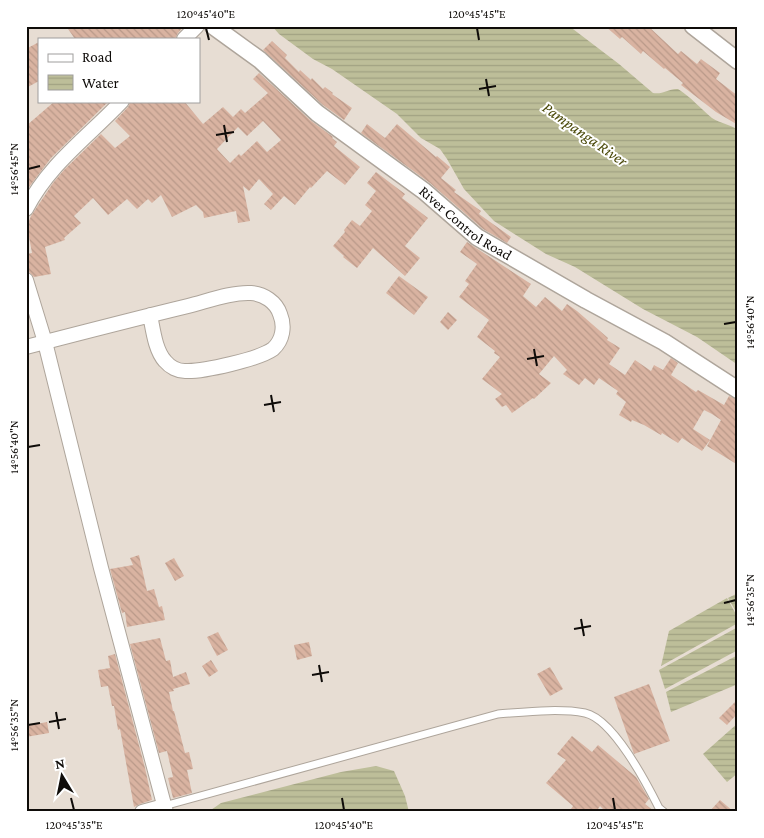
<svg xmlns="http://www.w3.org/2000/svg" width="764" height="838" font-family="'Crimson Pro',serif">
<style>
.water{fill:url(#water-rules)}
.building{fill:url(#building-back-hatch);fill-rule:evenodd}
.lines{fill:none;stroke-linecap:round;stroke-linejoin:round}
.service-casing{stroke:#aea59b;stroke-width:9}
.minor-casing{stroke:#aea59b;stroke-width:16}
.tertiary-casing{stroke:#aea59b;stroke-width:19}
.service{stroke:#fff;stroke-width:7}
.minor{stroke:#fff;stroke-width:14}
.tertiary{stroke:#fff;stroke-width:16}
.ticks{fill:none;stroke:#0f0c09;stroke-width:2}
.labels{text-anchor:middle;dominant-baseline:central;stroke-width:4;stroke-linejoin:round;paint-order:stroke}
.street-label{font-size:15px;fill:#0f0c09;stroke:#fff}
.water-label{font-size:16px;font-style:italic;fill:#494807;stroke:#fff}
.neatline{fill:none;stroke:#0f0c09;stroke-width:2}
.ticks-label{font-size:12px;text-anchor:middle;fill:#0f0c09}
</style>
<defs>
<pattern id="water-rules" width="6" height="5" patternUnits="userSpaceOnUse" patternTransform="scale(1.25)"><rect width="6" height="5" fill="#bdbe99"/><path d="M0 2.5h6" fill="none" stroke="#a1a282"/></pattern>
<pattern id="building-back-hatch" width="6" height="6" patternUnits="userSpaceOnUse" patternTransform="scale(1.25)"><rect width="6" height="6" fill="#d9b3a1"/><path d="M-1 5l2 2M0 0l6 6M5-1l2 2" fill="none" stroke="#b99989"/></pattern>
</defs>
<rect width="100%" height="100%" fill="#e7ddd3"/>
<g class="water">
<path d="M272,26h297l50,38 34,29c10,2 16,-5 25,-4 13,8 23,20 34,29 9,6 18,6 26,12v235l-41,-28 -54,-28 -68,-42 -29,-13 -52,-33 -30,-32 -17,-30 -7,-10 -19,-11 -24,-24 -65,-45 -19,-10 -34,-25z"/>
<polygon points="738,593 738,615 728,598"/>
<polygon points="727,598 738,618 738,623 661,666 669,631"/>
<polygon points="738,627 738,650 665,689 659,670"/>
<polygon points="738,655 738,684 671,712 666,692"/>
<polygon points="738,723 738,773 727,782 703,754"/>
<polygon points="376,766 394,771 405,796 409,812 208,812 221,803 341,772"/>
</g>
<g class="building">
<polygon points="66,26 184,26 178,33 175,39 75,39"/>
<polygon points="605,26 648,26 678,54 681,51 697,64 701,59 720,73 716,79 738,96 738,125 716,112 681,85 683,83 665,68 664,69 643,51 641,54 622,37 620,39"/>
<polygon points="272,41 287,55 285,58 299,72 300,70 311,80 312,78 323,89 325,87 333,93 332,94 352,108 344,120 323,105 263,50"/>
<polygon points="39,42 39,81 26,88 26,49"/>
<path d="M259,73l51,47 23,17 -1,1 5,4 -3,4 26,21 -15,18 -18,-14 -16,17 -1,-1 -15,18 -11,-9 -13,14 -7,-6 9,-10 -14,-15 -10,12 -6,-5 7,35 -12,2 -2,-12 -32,7 -1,-6 -7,-7 -24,12 -11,-22 -9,8 -4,-4 -11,10 -10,-10 -19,16 -15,-17 -19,18 7,7 -17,15 1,2 -20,7 6,27 -17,3 -5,-5 -3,-18 6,-1 -5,-27 4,-10 22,-33 11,-13 37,-36 14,14 15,-12 -15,-15 13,-14 3,-6h53l19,23 20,-17 10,10 8,-8 4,4 23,-20 -15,-14zM263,121l18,19 -14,12 -10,-11 -16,15 -2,-2 -9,9 -13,-14 21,-22 9,9z"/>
<polygon points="55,101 109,101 51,158 26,191 26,126"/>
<polygon points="367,124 385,138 397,124 436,157 437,156 450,167 441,178 456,190 454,192 481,211 479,214 511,237 507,243 483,229 430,183 361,133"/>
<polygon points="376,172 405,194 402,198 428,218 405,246 420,258 405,276 373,248 357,268 343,257 344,256 333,246 345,232 344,230 352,220 360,226 372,211 365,205 376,191 367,183"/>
<polygon points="467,242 531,284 523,296 536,307 545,297 562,311 567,304 577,311 608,338 607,340 620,348 609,364 625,375 635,360 651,371 654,365 663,370 671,358 678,363 671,375 696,392 698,390 724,405 729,396 738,400 738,465 707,446 721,420 712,414 704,410 693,429 710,440 702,451 682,438 678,443 662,433 661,435 644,425 632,420 631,422 619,415 626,402 616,394 618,391 599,378 594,385 585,378 579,385 563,374 567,370 554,356 539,374 551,383 534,399 533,398 512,413 506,405 502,407 495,399 502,394 482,379 500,357 494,353 495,351 477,337 489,320 459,297 469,284 465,281 477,264 460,252"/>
<polygon points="399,276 428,297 414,315 386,293"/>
<polygon points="448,312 457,320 448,330 440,322"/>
<polygon points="139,555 147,591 154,589 159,607 162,606 165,620 127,627 125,612 122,613 110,569 133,565 130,558"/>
<polygon points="174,558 184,576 175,581 165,563"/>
<polygon points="218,632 228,650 217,656 207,637"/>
<polygon points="160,638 166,661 170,660 173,677 186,672 190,684 173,689 174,691 169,692 173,711 174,711 185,753 189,752 193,769 187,770 192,793 173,798 168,778 173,777 167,751 159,753 130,644"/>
<polygon points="309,642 312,656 297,660 294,645"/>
<polygon points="115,654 145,768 152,800 140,804 134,807 120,729 118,730 114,706 112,706 108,686 101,687 98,670 110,668 108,656"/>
<polygon points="211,660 218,671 209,677 202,666"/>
<polygon points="550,667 563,689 550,696 537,674"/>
<polygon points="649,684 670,741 634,754 614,697"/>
<polygon points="738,699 738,713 727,725 719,718"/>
<polygon points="47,722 49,733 26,737 26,726"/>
<polygon points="572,736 592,752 598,745 636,777 649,799 645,804 655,812 606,812 600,806 596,812 569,812 573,806 546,783 566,760 557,754"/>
<polygon points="720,800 734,812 709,812"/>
</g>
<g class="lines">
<g class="service-casing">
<path id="service" d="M164,806l334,-92c27,-2 61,-6 87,-1 28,6 62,71 74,95l5,4"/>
</g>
<g class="minor-casing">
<g id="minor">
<polyline points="184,39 197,26"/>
<path d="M26,209c24,-46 62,-72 96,-108"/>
<polyline points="26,280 45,342 101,568 166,812"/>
<path d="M26,347c54,-14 108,-28 162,-41 20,-5 43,-14 63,-13 13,1 25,9 29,21 5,12 3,26 -7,35 -14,10 -70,23 -88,22 -7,0 -15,-4 -20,-10 -10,-11 -12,-32 -15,-46"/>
<polyline points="142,812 164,806"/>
</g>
</g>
<g class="tertiary-casing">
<g id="tertiary">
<path id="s1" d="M213,26l47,34 57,53 107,78 53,46 109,63 78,42 74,48"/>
<polyline points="693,26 738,61"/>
</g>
</g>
<use href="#service" class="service"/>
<use href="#minor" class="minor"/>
<use href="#tertiary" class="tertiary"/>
</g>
<path class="ticks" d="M206,28l3,12M477,28l2,12M486,79l3,17M479,89l17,-3M224,125l3,17M216,135l18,-3M28,169l12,-3M724,324l12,-2M534,349l3,17M527,359l17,-3M271,395l3,17M264,405l17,-3M28,447l12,-2M724,603l12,-3M581,619l3,17M574,629l17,-3M319,665l3,17M312,675l17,-3M56,712l3,17M49,722l17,-3M28,725l12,-2M71,798l3,12M342,798l2,12M613,798l2,12"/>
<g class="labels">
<g class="street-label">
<text stroke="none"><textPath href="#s1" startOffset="321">River Control Road</textPath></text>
</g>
<g class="water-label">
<text transform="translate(585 134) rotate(35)">Pampanga River</text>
</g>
</g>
<rect width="764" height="838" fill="none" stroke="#ffffff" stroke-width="55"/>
<rect x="38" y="38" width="162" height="65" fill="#ffffff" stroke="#9f9e9d"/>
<rect x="48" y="54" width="25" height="8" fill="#ffffff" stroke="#9f9e9d"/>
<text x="82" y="62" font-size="15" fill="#0f0c09">Road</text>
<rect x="48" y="75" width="25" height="15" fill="url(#water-rules)" stroke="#9f9e9d"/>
<text x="82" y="88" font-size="15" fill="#0f0c09">Water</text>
<g transform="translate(62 776) rotate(350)" stroke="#ffffff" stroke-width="4" paint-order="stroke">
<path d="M0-4L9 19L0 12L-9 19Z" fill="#0f0c09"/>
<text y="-8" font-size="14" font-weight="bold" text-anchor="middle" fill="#0f0c09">N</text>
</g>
<rect x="28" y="28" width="708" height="782" class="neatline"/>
<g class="ticks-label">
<text x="206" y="18">120°45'40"E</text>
<text x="477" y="18">120°45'45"E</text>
<text transform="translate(14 169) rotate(-90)" y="4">14°56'45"N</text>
<text transform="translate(750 322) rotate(-90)" y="4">14°56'40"N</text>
<text transform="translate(14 447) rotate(-90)" y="4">14°56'40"N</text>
<text transform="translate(750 600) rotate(-90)" y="4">14°56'35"N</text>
<text transform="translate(14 725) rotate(-90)" y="4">14°56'35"N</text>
<text x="74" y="829">120°45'35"E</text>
<text x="344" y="829">120°45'40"E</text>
<text x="615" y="829">120°45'45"E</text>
</g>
</svg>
